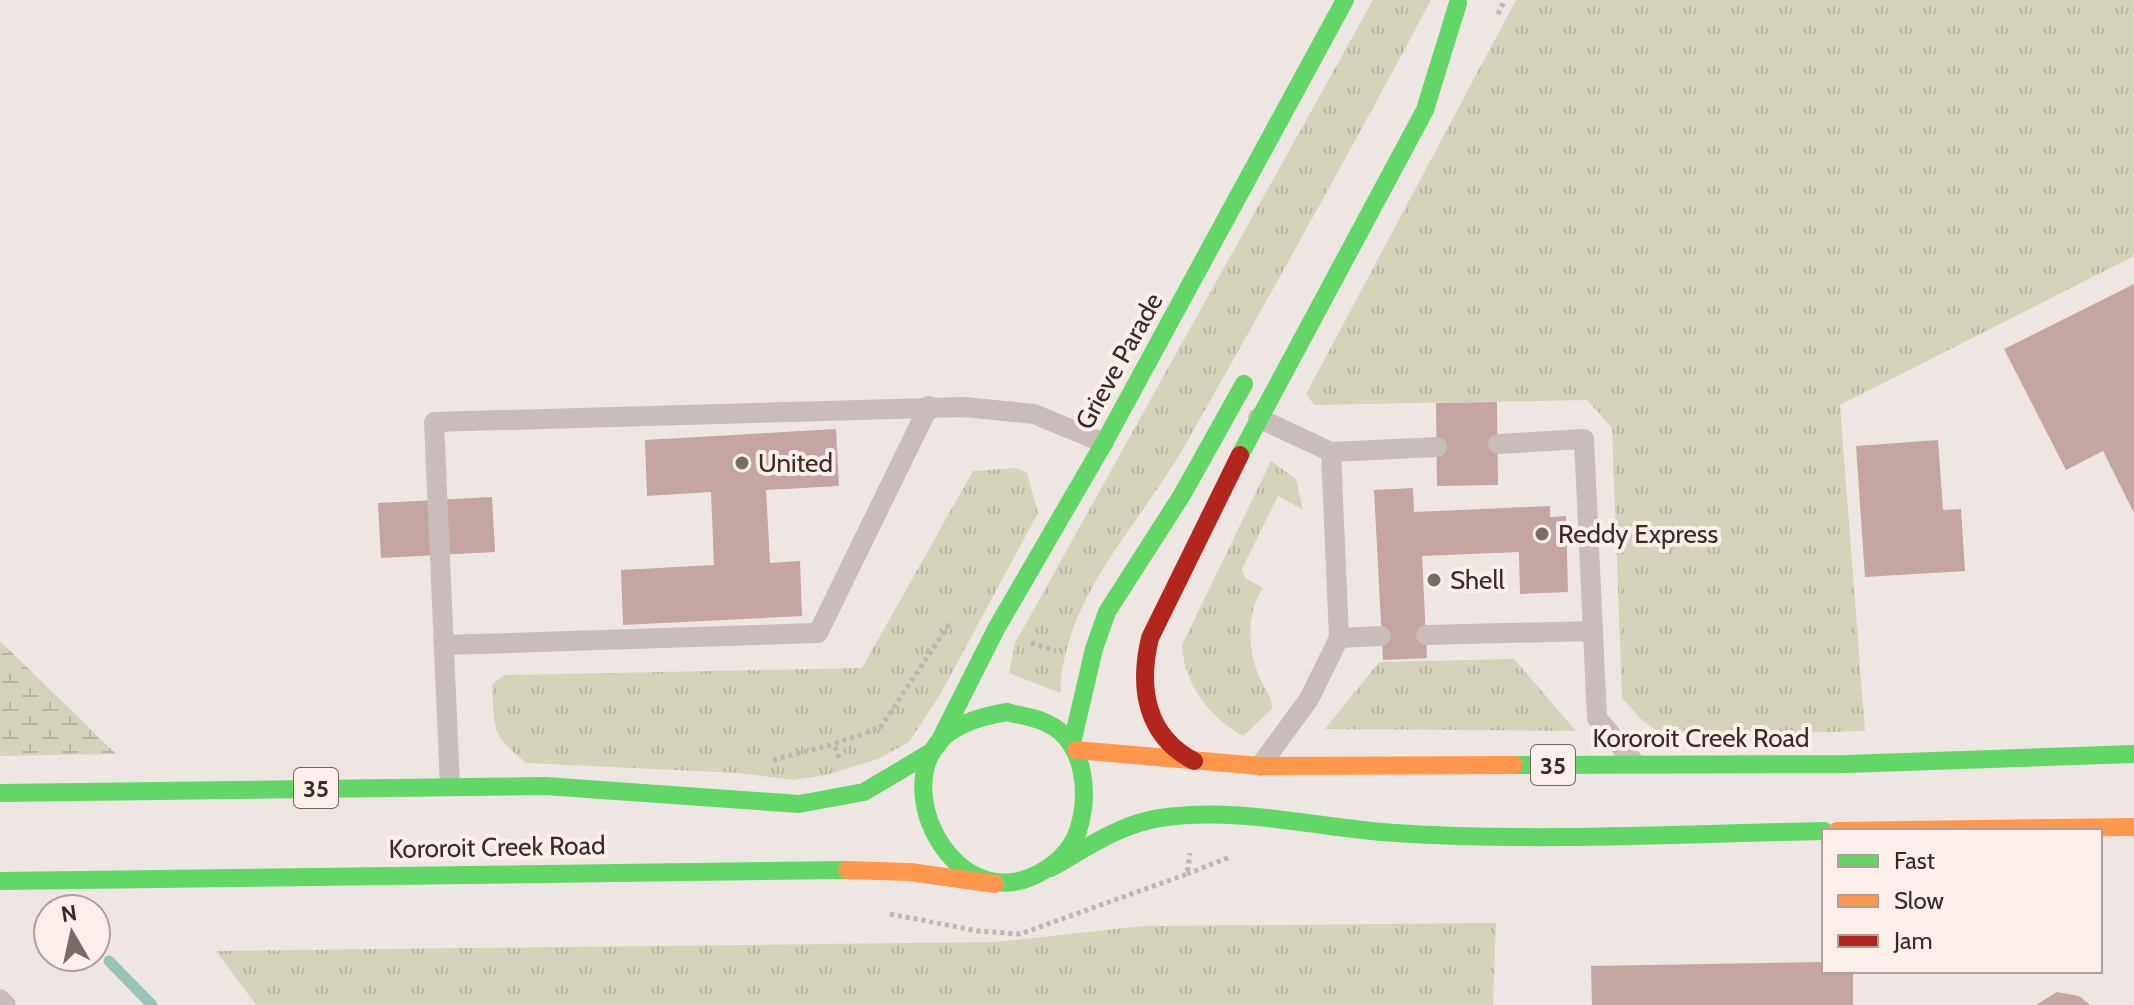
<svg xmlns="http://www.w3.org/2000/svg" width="2134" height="1005" font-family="Cabin,sans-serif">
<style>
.grass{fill:url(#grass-tufts)}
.wetland{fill:url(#wetland-marsh)}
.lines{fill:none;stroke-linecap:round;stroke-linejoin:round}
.stream{stroke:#9cc3ba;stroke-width:11}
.building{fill:#c4a5a2}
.path{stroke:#c0b6b3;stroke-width:5;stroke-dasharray:4 4;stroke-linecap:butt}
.lane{stroke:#c8bdba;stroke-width:20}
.fast{stroke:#63d668;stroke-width:18}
.slow{stroke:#ff974d;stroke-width:18}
.jam{stroke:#b3261e;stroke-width:18}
.poi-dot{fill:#786c69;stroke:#fbefe9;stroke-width:3}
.labels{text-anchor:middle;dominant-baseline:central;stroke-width:8;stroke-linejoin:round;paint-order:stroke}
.shield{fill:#fbefe9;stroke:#736562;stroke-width:2}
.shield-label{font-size:24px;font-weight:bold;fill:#392a28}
.street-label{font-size:26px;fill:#392a28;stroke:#fbefe9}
.poi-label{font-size:26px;fill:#392a28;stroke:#fbefe9;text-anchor:start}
</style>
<defs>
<pattern id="grass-tufts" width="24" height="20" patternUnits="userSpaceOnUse" patternTransform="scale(2)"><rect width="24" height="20" fill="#d5d4bb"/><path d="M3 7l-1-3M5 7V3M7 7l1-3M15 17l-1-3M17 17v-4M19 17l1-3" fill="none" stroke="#b8b6a1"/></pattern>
<pattern id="wetland-marsh" width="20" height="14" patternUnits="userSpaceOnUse" patternTransform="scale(2)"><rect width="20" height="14" fill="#d5d4bb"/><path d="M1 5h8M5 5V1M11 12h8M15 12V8" fill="none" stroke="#b8b6a1"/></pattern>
</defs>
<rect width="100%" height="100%" fill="#eee6e2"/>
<g class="grass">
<path d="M1373,0h58c-80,150 -163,299 -247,447 -46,80 -120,149 -124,246l-51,-20 6,-30z"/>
<polygon points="1516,0 2134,0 2134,256 1840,405 1865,731 1665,737 1641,719 1622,698 1612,428 1587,400 1314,405 1306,394"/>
<path d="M1271,461l25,18 7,31 -25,-14 -36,73 3,9 18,10c-17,24 -16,65 -2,92 5,13 11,15 11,29l-29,27c-34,-19 -59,-52 -61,-91z"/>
<path d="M1016,468l11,5 11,40 -97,180 -32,49 -31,17 -52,16 -33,5 -55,-7 -212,-10c-36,-29 -31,-34 -34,-78l12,-10 358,-7 111,-197z"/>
<polygon points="1514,659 1576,731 1325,729 1379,662"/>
<polygon points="1496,923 1493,1005 256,1005 216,951 995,942 1144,926"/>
</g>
<polygon class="wetland" points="0,641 116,754 0,756"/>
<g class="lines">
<polyline class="stream" points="109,961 152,1005"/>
</g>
<g class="building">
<polygon points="2134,284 2134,513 2103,451 2066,470 2004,349"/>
<polygon points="1497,402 1498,485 1437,486 1436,403"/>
<polygon points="836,429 839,486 766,490 770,563 800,561 802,616 623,625 621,570 714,565 711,492 647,496 645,440"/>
<polygon points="1938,440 1943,510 1961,509 1965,571 1865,577 1856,446"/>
<polygon points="1413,488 1414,512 1550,506 1550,517 1566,516 1568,592 1520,594 1519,552 1422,556 1427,658 1383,660 1374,490"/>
<polygon points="492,497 495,552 381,558 378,503"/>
<polygon points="1824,962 1824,971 1853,971 1853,1005 1592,1005 1591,966"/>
<polygon points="2057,992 2079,996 2090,1005 2036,1005"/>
</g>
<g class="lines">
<g class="path">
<polyline points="1498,14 1505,0"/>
<polyline points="1031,643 1056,651"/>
<polyline points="839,758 834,744 880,728 950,623"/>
<polyline points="773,760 834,744"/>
<polyline points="1187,874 1230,857"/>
<polyline points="890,914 978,931 1020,934 1187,874 1190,853"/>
</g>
<g class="lane">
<polyline points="1258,418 1331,452 1437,447"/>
<polyline points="1498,444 1584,439 1597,718 1634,762"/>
<polyline points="1331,452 1339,638 1381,636"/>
<polyline points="1426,635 1593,631"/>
<polyline points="444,645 818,633 929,406"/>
<polyline points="1260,766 1309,699 1339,638"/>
<polyline points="450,786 434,422 964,407 1034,414 1104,443"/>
<polyline points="0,999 6,1005"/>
</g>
<g class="fast">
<polyline points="1240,455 1425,110 1458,3"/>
<path d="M1007,712c11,3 24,5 35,9 44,17 48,72 36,110 -6,17 -20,31 -35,40 -81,49 -150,-70 -106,-127 16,-20 45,-28 70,-32z"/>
<polyline points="1072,743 1094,649 1107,612 1182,495 1244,384"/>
<polyline points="937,746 996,629 1104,443 1345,0"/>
<polyline points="1514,765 1847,764 2134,754"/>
<polyline points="0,793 545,786 799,804 864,792 933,751"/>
<path d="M1051,868c35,-20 69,-44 109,-50 79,-12 157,10 235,15 143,9 286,1 429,-2"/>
<polyline points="0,881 847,870"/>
</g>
<g class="slow">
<polyline points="1076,750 1260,766 1514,765"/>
<polyline points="1837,831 2134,827"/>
<polyline points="847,870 910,872 995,884"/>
</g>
<path class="jam" d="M1194,761c-48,-25 -56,-73 -44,-123l90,-183"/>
</g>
<g class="poi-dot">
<circle cx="742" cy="463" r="8"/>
<circle cx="1542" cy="534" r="8"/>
<circle cx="1434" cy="580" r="8"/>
</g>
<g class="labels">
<g class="shield">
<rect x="1531" y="745" width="44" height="40" rx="6"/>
<rect x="294" y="768" width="44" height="40" rx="6"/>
</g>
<g class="shield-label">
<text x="1553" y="765">35</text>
<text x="316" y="788">35</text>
</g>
<g class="street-label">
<text transform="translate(1119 361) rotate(-61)">Grieve Parade</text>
<text x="1701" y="738">Kororoit Creek Road</text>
<text transform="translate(497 847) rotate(-1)">Kororoit Creek Road</text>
</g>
<g class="poi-label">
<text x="758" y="463">United</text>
<text x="1558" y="534">Reddy Express</text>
<text x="1450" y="580">Shell</text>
</g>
</g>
<rect x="1822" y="829" width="280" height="144" fill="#fbefe9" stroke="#ada09c" stroke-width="2"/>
<rect x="1838" y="855" width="40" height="12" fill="#63d668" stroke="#ada09c" stroke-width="2"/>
<text x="1894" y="869" font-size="24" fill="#392a28">Fast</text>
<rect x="1838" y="895" width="40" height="12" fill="#ff974d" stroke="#ada09c" stroke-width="2"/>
<text x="1894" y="909" font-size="24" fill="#392a28">Slow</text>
<rect x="1838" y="935" width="40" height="12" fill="#b3261e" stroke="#ada09c" stroke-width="2"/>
<text x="1894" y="949" font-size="24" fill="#392a28">Jam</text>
<g transform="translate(72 933) rotate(351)"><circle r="38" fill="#fbefe9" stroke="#ada09c" stroke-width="2"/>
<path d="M0-6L14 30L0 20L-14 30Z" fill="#786c69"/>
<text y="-12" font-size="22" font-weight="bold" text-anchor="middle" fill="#392a28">N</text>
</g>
</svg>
